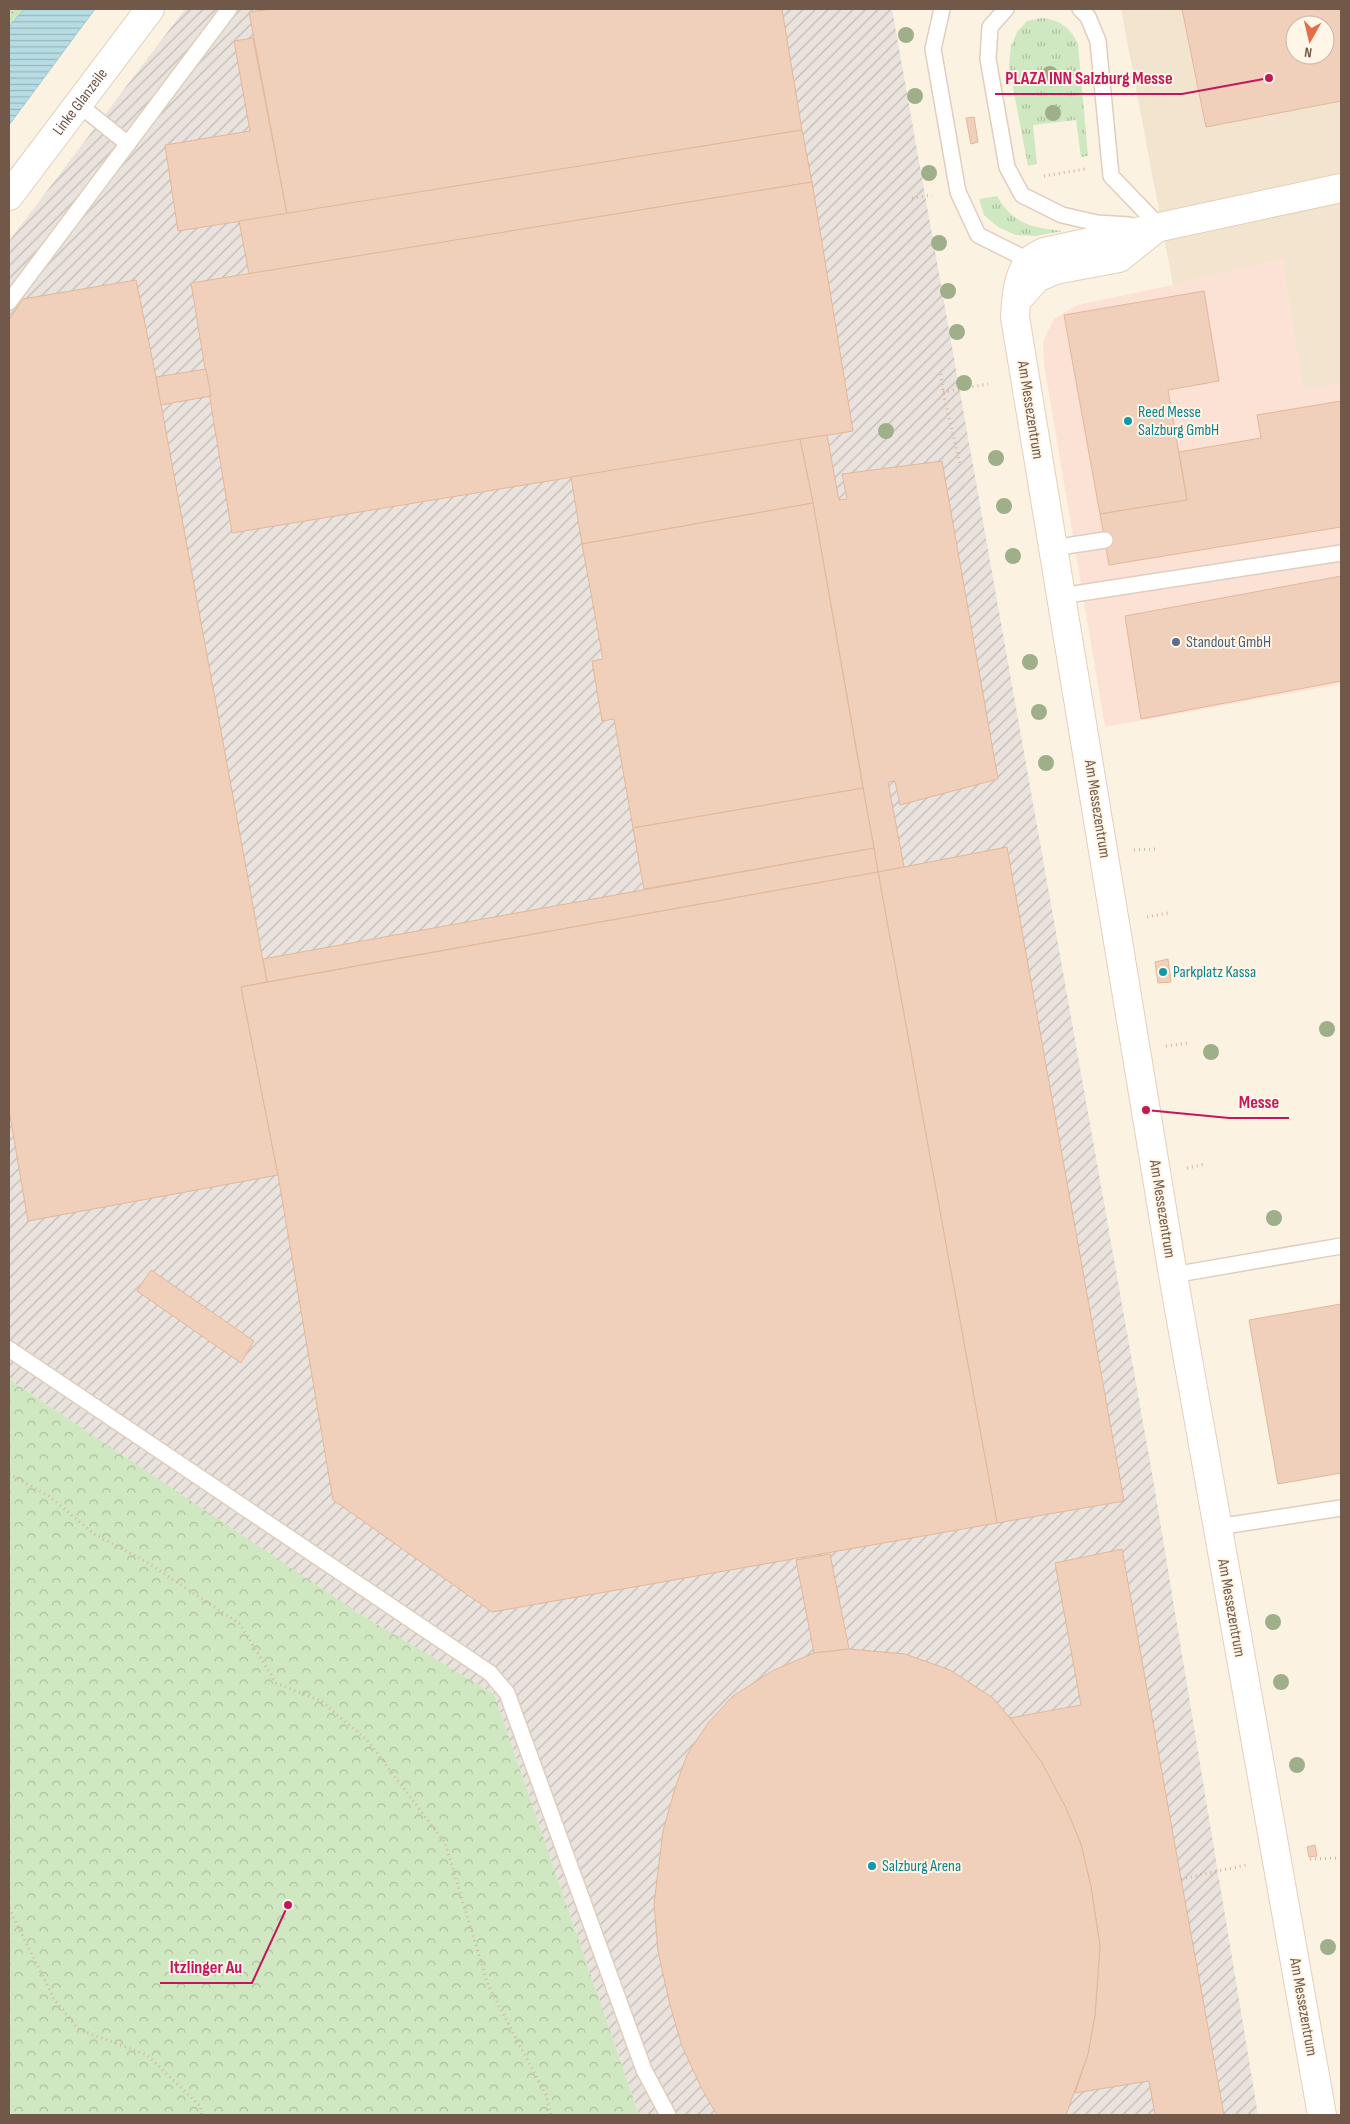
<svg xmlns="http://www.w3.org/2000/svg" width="1350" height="2124" font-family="'Sofia Sans Condensed',sans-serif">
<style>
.residential{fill:#f3e4d0;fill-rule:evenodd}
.commercial{fill:#fce1d5}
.industrial{fill:url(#industrial-furrows)}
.grass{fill:url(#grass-tufts)}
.forest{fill:url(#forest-crowns)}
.park{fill:url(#park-dots)}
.water{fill:url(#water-rules);stroke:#9dccd6}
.building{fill:#f0d0ba;stroke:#e2b79a;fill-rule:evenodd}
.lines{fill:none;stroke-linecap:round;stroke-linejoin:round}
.lane-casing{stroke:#dfcebe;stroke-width:18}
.street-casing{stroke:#dfcebe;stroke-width:30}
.secondary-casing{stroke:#e4cfbc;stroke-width:30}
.path{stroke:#d5b49d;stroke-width:3;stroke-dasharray:1 4;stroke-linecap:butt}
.lane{stroke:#fff;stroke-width:15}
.street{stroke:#fff;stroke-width:28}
.secondary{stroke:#fff;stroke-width:28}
.tree{fill:#9eaf8a}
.culture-dot{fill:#0f9aa8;stroke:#fff6e7;stroke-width:2}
.service-dot{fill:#5c6f8a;stroke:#fff6e7;stroke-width:2}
.labels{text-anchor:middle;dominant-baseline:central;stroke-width:4;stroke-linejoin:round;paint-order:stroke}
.street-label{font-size:16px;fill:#725849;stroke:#fff6e7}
.culture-label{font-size:16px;fill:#0d838f;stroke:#fff6e7;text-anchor:start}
.service-label{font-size:16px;fill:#4e5e75;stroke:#fff6e7;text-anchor:start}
.leader{fill:none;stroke:#c2185b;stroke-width:2}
.callout-dot{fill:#c2185b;stroke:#fff6e7;stroke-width:2}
.callout-label{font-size:18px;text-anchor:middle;font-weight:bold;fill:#c2185b;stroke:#fff6e7;stroke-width:4;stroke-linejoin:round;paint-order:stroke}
</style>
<defs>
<pattern id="industrial-furrows" width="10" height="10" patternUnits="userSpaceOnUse" patternTransform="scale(1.25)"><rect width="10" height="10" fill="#eae3dd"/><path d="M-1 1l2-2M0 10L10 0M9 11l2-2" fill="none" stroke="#c2bbb5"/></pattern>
<pattern id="grass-tufts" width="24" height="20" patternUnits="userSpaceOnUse" patternTransform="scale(1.25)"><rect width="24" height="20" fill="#d0e8c1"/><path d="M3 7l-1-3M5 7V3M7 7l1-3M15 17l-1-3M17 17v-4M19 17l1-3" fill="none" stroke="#adbf9f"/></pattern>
<pattern id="forest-crowns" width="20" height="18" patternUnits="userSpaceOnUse" patternTransform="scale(1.25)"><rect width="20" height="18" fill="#d0e8c1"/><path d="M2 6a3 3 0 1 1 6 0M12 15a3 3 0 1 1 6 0" fill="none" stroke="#adbf9f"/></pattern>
<pattern id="park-dots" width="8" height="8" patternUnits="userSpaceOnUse" patternTransform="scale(1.25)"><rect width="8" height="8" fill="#d0e8c1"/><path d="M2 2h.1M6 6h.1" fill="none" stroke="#adbf9f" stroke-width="1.8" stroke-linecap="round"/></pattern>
<pattern id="water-rules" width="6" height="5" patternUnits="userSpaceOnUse" patternTransform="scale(1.25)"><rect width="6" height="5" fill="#b7dde4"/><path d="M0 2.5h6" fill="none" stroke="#99b6bb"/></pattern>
</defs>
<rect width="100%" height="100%" fill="#fbf2e1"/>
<path class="residential" d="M1121,9h220v374l-38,7 -21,-131 -109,26zM1295,25h30v30h-30z"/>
<polygon class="commercial" points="1282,259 1303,389 1341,383 1341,684 1105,727 1044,364 1043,342 1054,319 1077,305 1173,285"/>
<polygon class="industrial" points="185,9 892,9 1153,1479 1258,2115 639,2115 494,1694 360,1615 9,1379 9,241"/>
<g class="grass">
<path d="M1042,18c18,2 28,9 36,26l10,112 -7,1 -5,-37 -43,5 4,39 -9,2 -19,-99 2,-21 6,-14 10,-11z"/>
<path d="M997,196c16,28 35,32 66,35l-28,5 -19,-1 -18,-8 -14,-12 -5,-16z"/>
</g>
<polygon class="forest" points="9,1379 360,1614 494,1694 639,2115 9,2115"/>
<polygon class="park" points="9,9 24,9 9,27"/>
<polygon class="water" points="24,9 95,9 9,125 9,27"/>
<g class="building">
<polygon points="273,9 782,9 802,130 287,214 249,12"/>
<path d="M1182,9h159v92l-135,26zM1295,25h30v30h-30z"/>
<polygon points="253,38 287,214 178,231 165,145 250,131 234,41"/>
<polygon points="974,117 978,142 971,144 966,118"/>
<polygon points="802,130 812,182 249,274 239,221"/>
<polygon points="812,182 853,431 232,533 191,283"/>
<polygon points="136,280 156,377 267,982 241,987 278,1175 28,1221 9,1110 9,320 23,299"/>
<polygon points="1204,291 1219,381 1168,390 1187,500 1100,514 1064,315"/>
<polygon points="206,369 211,396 161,405 156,377"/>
<polygon points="1341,401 1341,527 1109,565 1100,514 1187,500 1179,452 1261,438 1257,415"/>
<polygon points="827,435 839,500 847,499 842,474 942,461 998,779 900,805 895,781 888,782 904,867 878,872 813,503 800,439"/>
<polygon points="800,439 813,503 582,544 571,477"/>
<polygon points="813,503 863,788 633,828 614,719 602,721 592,661 603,659 582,544"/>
<polygon points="1341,576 1341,681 1141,719 1125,616"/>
<polygon points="863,788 874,848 644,889 633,828"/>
<polygon points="1007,847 1124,1501 997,1523 878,872"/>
<polygon points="874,848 878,872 267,982 263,959"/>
<polygon points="878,872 997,1523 492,1612 333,1500 278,1175 241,987"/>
<polygon points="1168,959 1171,982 1158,983 1155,962"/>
<polygon points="151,1270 254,1341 241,1363 137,1291"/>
<polygon points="1341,1304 1341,1473 1278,1484 1249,1320"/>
<polygon points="1122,1549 1181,1879 1224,2115 1155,2115 1149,2081 1075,2093 1088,2054 1095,2015 1100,1946 1091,1887 1081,1844 1065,1806 1042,1763 1010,1718 1081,1705 1055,1563"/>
<polygon points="830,1554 849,1649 814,1653 796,1560"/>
<polygon points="849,1649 905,1654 950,1670 993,1698 1010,1718 1042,1763 1065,1806 1081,1844 1091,1887 1100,1946 1095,2015 1088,2054 1066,2115 717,2115 701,2087 682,2046 670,2005 658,1951 654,1904 663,1831 676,1785 687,1755 708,1723 733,1696 772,1671 814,1653"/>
<polygon points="1315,1845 1317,1856 1309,1857 1307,1847"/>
</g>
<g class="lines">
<g class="lane-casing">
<g id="lane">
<polyline points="942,9 933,49 958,192 978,235 1030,261"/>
<polyline points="1006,9 990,27 988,59 1007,167 1022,195 1062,215 1097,223 1129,225"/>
<polyline points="1080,9 1088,17 1098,41 1111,176 1159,226 1155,226"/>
<polyline points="78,104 128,144"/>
<polyline points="9,302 229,9"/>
<polyline points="1053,548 1105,540"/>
<polyline points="1061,596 1341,553"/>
<polyline points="1173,1275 1341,1246"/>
<polyline points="9,1349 490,1673 507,1693 644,2070 668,2115"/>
<polyline points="1217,1527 1341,1508"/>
</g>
</g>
<g class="street-casing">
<g id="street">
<path id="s1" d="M9,196l141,-187"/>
</g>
</g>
<g class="secondary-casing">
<g id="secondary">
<polyline points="1017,300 1037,278 1055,270 1119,258 1154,230"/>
<path d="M1322,2115l-149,-840 -158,-958c1,-17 2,-44 16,-57 3,-3 9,-6 13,-8l297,-64"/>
</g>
</g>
<g class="path">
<polyline points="1044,176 1085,169"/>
<polyline points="912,198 932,195"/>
<polyline points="941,374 943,392 960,464"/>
<polyline points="943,392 988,384"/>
<polyline points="1134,850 1155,849"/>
<polyline points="1147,917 1168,913"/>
<polyline points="1166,1046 1188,1043"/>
<polyline points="1187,1168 1205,1164"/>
<polyline points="9,1474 49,1496 94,1534 145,1561 240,1624 276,1683 321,1701 367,1740 445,1843 488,1985 546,2095 551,2115"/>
<polyline points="1310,1859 1340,1858"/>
<polyline points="1181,1879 1246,1865"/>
<polyline points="9,1908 54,1999 78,2029 147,2055 201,2107 201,2115"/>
</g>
<use href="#lane" class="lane"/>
<use href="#street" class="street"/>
<use href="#secondary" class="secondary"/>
</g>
<g class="tree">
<circle cx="906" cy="35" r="8"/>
<circle cx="1050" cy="74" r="8"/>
<circle cx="915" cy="96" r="8"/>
<circle cx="1053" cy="113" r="8"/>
<circle cx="929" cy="173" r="8"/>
<circle cx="939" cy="243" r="8"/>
<circle cx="948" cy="291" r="8"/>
<circle cx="957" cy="332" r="8"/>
<circle cx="964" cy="383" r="8"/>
<circle cx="886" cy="431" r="8"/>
<circle cx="996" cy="458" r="8"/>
<circle cx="1004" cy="506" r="8"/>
<circle cx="1013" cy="556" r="8"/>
<circle cx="1030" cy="662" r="8"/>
<circle cx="1039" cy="712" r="8"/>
<circle cx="1046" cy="763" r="8"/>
<circle cx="1327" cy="1029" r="8"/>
<circle cx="1211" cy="1052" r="8"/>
<circle cx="1274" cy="1218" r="8"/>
<circle cx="1273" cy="1622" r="8"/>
<circle cx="1281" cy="1682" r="8"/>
<circle cx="1297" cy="1765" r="8"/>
<circle cx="1328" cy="1947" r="8"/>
</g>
<g class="culture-dot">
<circle cx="1128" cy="421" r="5"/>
<circle cx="1163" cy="972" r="5"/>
<circle cx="872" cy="1866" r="5"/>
</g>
<circle class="service-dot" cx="1176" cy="642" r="5"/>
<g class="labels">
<g class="street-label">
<text stroke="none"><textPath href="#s1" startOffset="118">Linke Glanzeile</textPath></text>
<text transform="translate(1030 410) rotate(81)">Am Messezentrum</text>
<text transform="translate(1097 809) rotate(81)">Am Messezentrum</text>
<text transform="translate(1162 1209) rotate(81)">Am Messezentrum</text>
<text transform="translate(1231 1608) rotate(80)">Am Messezentrum</text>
<text transform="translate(1303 2007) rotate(80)">Am Messezentrum</text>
</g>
<g class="culture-label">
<text x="1138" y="412">Reed Messe<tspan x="1138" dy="18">Salzburg GmbH</tspan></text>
<text x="1173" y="972">Parkplatz Kassa</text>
<text x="882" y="1866">Salzburg Arena</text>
</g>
<g class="service-label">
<text x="1186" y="642">Standout GmbH</text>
</g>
</g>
<path class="leader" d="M1269 78L1182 94H995M1146 1110L1229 1118H1289M288 1905L252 1983H160"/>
<g class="callout-dot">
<circle cx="1269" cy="78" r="5"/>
<circle cx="1146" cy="1110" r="5"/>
<circle cx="288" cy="1905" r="5"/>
</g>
<g class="callout-label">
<text x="1089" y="84">PLAZA INN Salzburg Messe</text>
<text x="1259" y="1108">Messe</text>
<text x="206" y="1973">Itzlinger Au</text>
</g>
<rect width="1350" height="2124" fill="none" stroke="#725849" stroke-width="20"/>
<g transform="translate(1310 40) rotate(188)"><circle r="24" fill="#fff6e7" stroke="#c7b7a8"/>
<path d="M0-4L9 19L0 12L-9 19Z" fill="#e36e49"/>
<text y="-8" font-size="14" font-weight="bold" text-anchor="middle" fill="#725849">N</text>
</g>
</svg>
